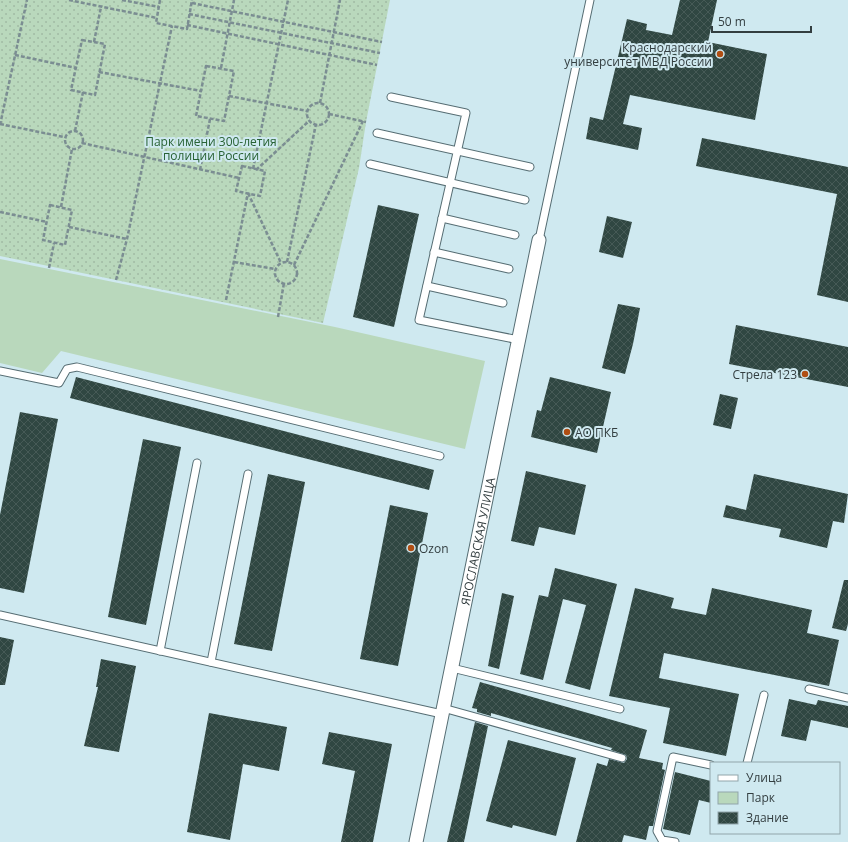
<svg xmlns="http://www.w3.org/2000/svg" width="848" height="842" font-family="'Open Sans',sans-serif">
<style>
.green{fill:url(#green-dots)}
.pitch{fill:#b9d8bc}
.building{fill:url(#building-cross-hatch)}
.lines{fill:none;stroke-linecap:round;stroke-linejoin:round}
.service-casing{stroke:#566d73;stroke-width:9}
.minor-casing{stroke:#566d73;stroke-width:15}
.path{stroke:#7b8d92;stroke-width:2.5;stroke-dasharray:4 2;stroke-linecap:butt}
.service{stroke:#fff;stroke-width:7}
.minor{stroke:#fff;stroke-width:13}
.poi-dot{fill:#b04e13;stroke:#cfe9f0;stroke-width:1.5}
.labels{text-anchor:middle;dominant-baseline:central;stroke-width:4;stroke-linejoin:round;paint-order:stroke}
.poi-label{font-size:12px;fill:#333e40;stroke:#cfe9f0;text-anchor:end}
.park-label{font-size:12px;fill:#286234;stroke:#cfe9f0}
.street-label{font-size:12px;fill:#333e40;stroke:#cfe9f0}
</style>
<defs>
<pattern id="green-dots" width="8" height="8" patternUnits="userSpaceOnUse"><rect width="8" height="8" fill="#b9d8bc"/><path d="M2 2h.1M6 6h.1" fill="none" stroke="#a0baa3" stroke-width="1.8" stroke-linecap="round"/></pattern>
<pattern id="building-cross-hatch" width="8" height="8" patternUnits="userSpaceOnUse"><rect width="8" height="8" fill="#304742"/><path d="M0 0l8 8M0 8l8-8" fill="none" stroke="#465a56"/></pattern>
</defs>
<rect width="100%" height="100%" fill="#cfe9f0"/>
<polygon class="green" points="0,0 390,0 366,122 359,168 323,323 0,256"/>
<polygon class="pitch" points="0,259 335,327 485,361 465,449 61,351 42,373 0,363"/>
<g class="building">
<polygon points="680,0 717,0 708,42 767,54 755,120 630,95 623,124 642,128 638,150 586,139 590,117 603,120 627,19 647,24 646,30 672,35"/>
<polygon points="702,138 848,167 848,302 817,295 837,194 696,166"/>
<polygon points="378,205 419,214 394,327 353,317"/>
<polygon points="607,216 632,222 623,258 599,252"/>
<polygon points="618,304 640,308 633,344 625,374 602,368"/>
<polygon points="736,325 848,347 848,387 729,364"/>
<polygon points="76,377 434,470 429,490 70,398"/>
<polygon points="550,377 611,392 597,453 531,437 537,410 541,411"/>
<polygon points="720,394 738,398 731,429 713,425"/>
<polygon points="20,412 58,419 24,593 0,588 0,515"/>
<polygon points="143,439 181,447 146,625 108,617"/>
<polygon points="526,471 586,485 575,535 539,527 534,546 511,541"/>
<polygon points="268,474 305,482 272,651 234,644"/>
<polygon points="754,474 848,494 844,523 833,521 827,548 779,537 781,529 723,517 726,505 746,510"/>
<polygon points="390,505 428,513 398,666 360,659"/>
<polygon points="555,568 617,584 590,690 565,683 586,605 563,599 543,680 520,674 539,595 548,597"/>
<polygon points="844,580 848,580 848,624 846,631 832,628"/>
<polygon points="635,588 674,598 671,608 706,615 712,588 812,610 807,633 839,640 829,686 664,653 659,678 739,694 726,756 663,743 670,708 609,696"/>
<polygon points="502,593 514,596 499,669 488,666"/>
<polygon points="0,637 14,640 5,685 0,685"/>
<polygon points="101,659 136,666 119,752 84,746 98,687 96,687"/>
<polygon points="480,682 647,730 639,758 663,763 662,769 665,770 653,826 649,826 646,840 624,835 622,842 576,842 597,763 607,766 609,759 624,763 627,759 626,755 611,750 612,748 491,713 491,716 477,712 477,709 472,708"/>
<polygon points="789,699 816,705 818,700 848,706 848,728 811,720 806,741 781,736"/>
<polygon points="209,713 287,727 279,771 243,764 230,840 187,832"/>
<polygon points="475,722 488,726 464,842 447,842"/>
<polygon points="329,732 392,744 373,842 341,842 355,771 322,764"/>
<polygon points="508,740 576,758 556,836 513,825 512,828 486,821"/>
<polygon points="675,772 711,781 711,803 699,800 690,835 663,829"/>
</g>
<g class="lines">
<g class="service-casing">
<g id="service">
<polyline points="391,97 466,113 419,320 519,340"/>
<polyline points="377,133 530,167"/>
<polyline points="370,164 525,200"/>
<polyline points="442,218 515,235"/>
<polyline points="539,240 590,0"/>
<polyline points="434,252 509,269"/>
<polyline points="427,286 503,303"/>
<polyline points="0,371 59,383 67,369 77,367 440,456"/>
<polyline points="0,615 442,714"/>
<polyline points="160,651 197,463"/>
<polyline points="211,662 248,474"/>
<polyline points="452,668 620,709"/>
<polyline points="809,689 848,698"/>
<polyline points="443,708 622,758"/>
<polyline points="747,763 764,695"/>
<polyline points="675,842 662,840 657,831 673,757 711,765"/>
</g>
</g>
<g class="minor-casing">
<g id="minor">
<path id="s1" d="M416,842l123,-602"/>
</g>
</g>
<g class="path">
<polyline points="69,0 157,18"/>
<polyline points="122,0 159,7"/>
<polyline points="160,0 156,23 187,29 192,0"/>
<polyline points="192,3 382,42"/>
<polyline points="189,14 380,53"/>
<polyline points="187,25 377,65"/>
<polygon points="82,40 105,44 95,95 71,90"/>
<polyline points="94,42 101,7"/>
<polyline points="15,55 76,68"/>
<polygon points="206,66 234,71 224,121 196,116"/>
<polyline points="221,68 234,0"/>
<polyline points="99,72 201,91"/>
<polyline points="229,96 307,111"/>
<circle cx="318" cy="114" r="11"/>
<polyline points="320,103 340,0"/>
<polyline points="329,114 366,122"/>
<polyline points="0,124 64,137"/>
<polyline points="0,125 27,0"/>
<circle cx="74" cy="140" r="9"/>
<polyline points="75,131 83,92"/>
<polyline points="82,143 239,178"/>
<polygon points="242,166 265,171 260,196 236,191"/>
<polyline points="253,169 288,0"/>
<polyline points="200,170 210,119"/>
<polyline points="256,170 309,121"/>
<polyline points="248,193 281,263"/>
<polygon points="50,205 72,210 65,245 43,240"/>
<polyline points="61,207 72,149"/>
<polyline points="0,212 47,222"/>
<polyline points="69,227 127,239"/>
<polyline points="234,262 275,269"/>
<polyline points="287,262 316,124"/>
<circle cx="286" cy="273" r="11"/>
<polyline points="294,265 363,121"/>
<polyline points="49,268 54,243"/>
<polyline points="116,280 127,239 172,26"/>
<polyline points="226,300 248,193"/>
<polyline points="278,317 284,283"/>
</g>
<use href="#service" class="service"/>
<use href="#minor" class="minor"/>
</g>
<g class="poi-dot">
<circle cx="720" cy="54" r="4"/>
<circle cx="805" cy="374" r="4"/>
<circle cx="567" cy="432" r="4"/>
<circle cx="411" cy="548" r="4"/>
</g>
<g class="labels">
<g class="poi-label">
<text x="712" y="47">Краснодарский<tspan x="712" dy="14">университет МВД России</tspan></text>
<text x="797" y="374">Стрела 123</text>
<text x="575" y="432" text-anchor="start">АО ПКБ</text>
<text x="419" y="548" text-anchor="start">Ozon</text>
</g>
<g class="park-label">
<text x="211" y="141">Парк имени 300-летия<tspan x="211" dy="14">полиции России</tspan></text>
</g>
<g class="street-label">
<text stroke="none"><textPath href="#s1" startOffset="307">ЯРОСЛАВСКАЯ УЛИЦА</textPath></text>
</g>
</g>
<rect x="710" y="762" width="130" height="72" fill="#cfe9f0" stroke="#91a5aa"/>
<rect x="718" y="775" width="20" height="6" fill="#ffffff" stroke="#91a5aa"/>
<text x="746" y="782" font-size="12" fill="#333e40">Улица</text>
<rect x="718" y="792" width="20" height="12" fill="#b9d8bc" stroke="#91a5aa"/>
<text x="746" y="802" font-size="12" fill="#333e40">Парк</text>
<rect x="718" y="812" width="20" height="12" fill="url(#building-cross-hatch)" stroke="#91a5aa"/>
<text x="746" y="822" font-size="12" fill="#333e40">Здание</text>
<path d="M712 26v6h99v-6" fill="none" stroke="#333e40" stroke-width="2"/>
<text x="718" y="26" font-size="12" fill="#333e40" stroke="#cfe9f0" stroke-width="3" paint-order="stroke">50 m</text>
</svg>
